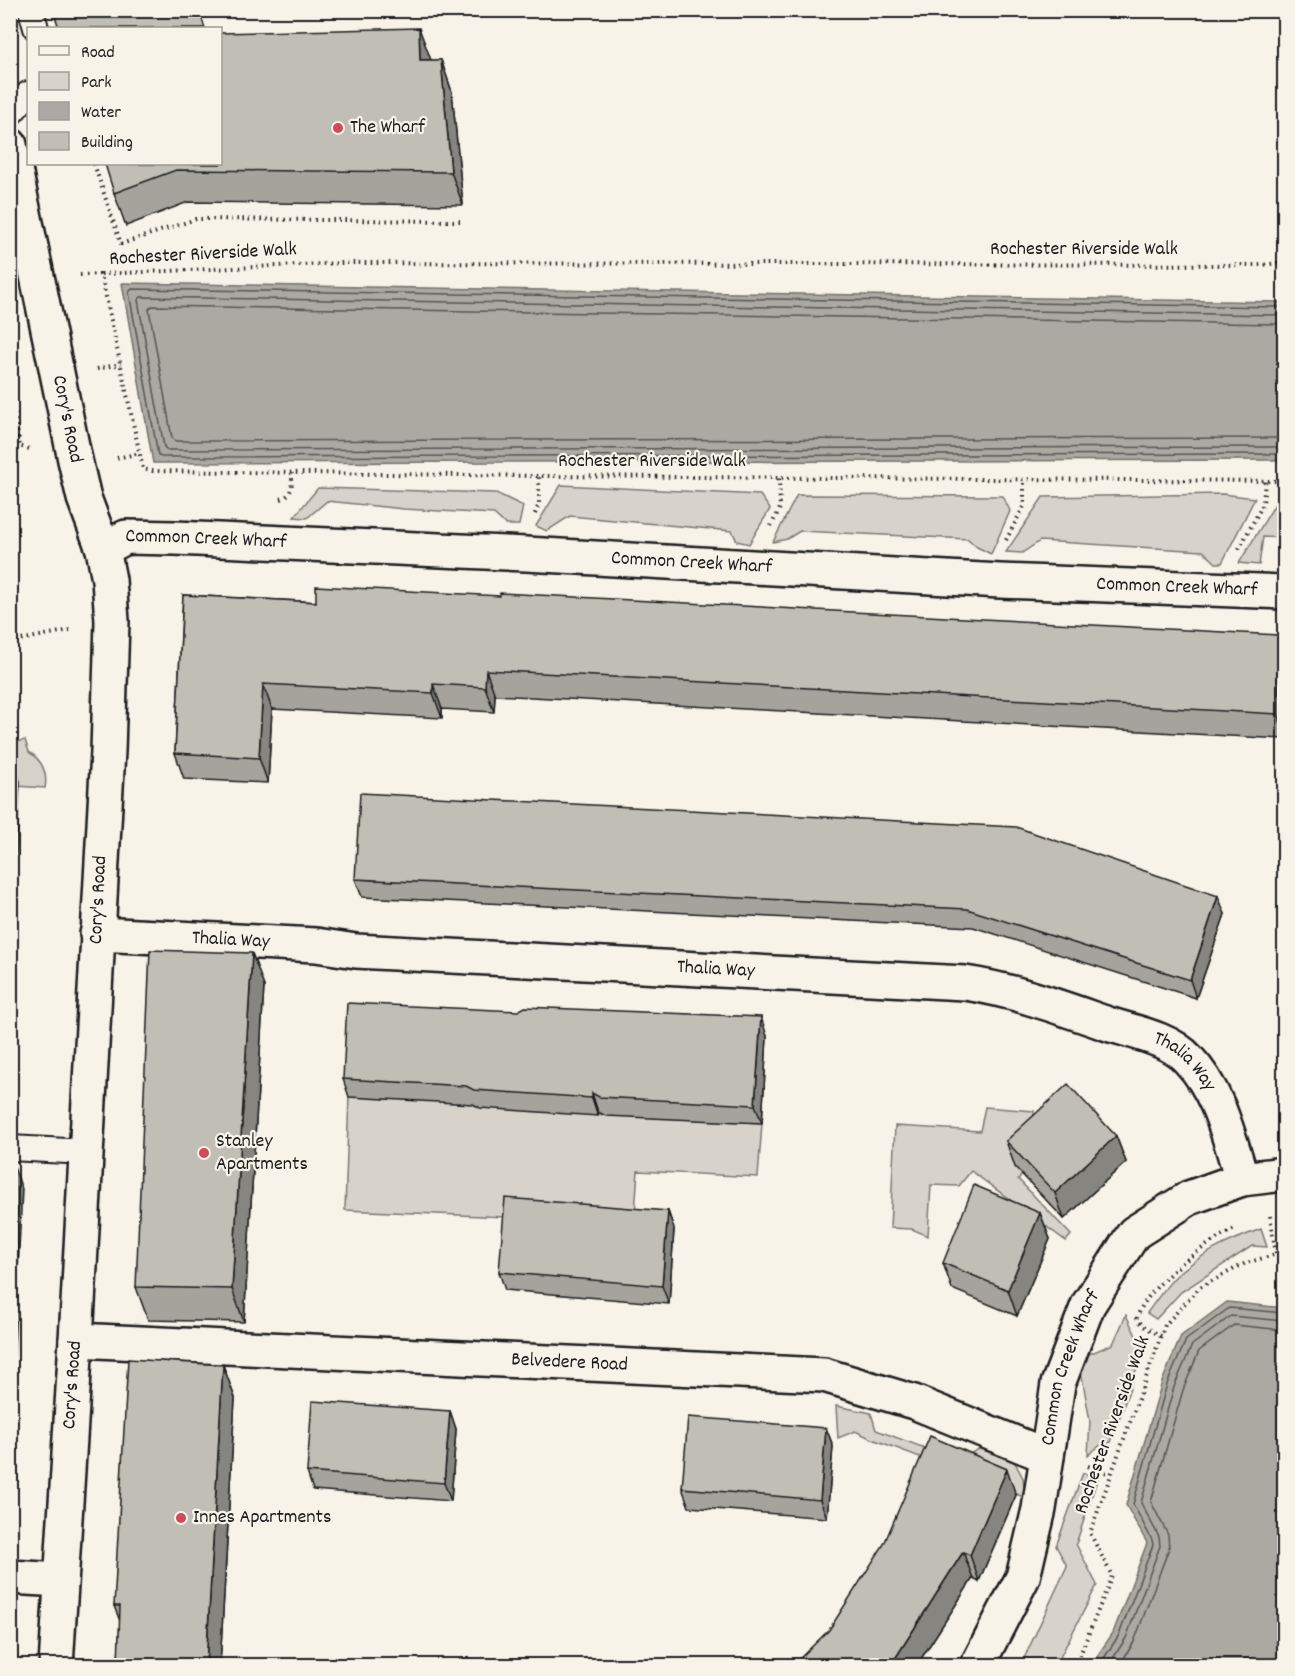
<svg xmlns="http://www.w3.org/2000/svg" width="1295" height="1676" font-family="Dekko,sans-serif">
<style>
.green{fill:#d7d3cb;stroke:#7a7874;stroke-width:1.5}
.water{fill:#aca9a2;stroke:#72716c;stroke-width:1.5}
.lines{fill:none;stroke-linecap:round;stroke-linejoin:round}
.shore{stroke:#565452;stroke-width:1.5}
.lane-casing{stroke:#1c1c1c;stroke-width:28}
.street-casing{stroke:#1c1c1c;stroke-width:38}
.path{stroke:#1c1c1c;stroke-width:4;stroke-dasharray:1.5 4.5;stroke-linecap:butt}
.lane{stroke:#f7f3e8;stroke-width:24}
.street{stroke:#f7f3e8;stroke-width:33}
.wall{fill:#a5a39c;stroke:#1c1c1c;stroke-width:1.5}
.shaded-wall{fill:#86857f;stroke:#1c1c1c;stroke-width:1.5}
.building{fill:#c0beb5;stroke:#1c1c1c;stroke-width:1.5}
.poi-dot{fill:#d1495b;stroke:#f7f3e8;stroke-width:2}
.labels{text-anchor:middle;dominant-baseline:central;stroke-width:4.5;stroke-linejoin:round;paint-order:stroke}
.poi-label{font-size:20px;fill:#1c1c1c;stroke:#f7f3e8;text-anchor:start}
.street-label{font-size:20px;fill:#1c1c1c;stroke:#f7f3e8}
</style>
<rect width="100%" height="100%" fill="#f7f3e8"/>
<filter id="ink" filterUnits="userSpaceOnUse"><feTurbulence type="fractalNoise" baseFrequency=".0167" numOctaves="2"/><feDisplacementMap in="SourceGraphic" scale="12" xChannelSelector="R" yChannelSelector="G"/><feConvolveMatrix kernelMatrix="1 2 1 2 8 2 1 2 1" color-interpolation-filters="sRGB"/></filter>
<g filter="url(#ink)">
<g class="green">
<polygon points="561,485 760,495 770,509 749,544 737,541 732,531 570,516 547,531 536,526"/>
<polygon points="318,488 496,493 523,506 519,525 506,525 494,514 404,509 327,501 307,518 294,517"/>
<polygon points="1223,494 1255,498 1222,563 1216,563 1203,551 1040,541 1022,553 1006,552 1043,497"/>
<polygon points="797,495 1003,496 1010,511 991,554 977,547 968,539 800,531 787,539 773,542"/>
<polygon points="1280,496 1284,496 1284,538 1263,537 1259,565 1239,563"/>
<path d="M25,740l4,12c13,8 19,21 16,36l-29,-2 -5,-4v-39z"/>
<polygon points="349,1096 518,1106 565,1113 762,1123 758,1177 638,1171 634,1226 554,1219 345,1210"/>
<polygon points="985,1107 1034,1111 1033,1131 1050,1148 1018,1179 1071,1235 1066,1241 971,1171 959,1186 931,1185 928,1236 912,1229 890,1228 895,1126 980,1131"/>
<path d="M1261,1229l6,18 -15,-1 -71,46 -25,27 -9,-6c9,-12 18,-26 29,-37 25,-23 53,-35 85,-47z"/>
<polygon points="1126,1315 1143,1350 1111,1442 1102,1444 1088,1455 1090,1421 1081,1371 1082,1357 1113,1344"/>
<polygon points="836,1406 871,1413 876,1430 957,1460 979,1449 1013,1459 1023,1478 1025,1498 938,1458 933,1462 875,1440 855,1431 838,1438"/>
<polygon points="1083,1473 1098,1477 1076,1544 1097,1585 1056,1665 1021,1665 1067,1566 1056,1546"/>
</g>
<g class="water">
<polygon points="122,283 1284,302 1284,460 153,463"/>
<polygon points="1227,1302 1284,1308 1284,1665 1091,1665 1113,1633 1147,1543 1126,1505 1162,1382 1181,1336"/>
</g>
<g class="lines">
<g class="shore">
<polyline points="1284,307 132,289 129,292 158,455 161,457 1284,454"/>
<polyline points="1284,315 141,297 138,300 164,447 167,450 1284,447"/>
<polyline points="1284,324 152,306 149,309 172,438 175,441 1284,438"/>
<polyline points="1099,1666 1119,1635 1153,1545 1152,1540 1133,1504 1167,1384 1186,1340 1229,1308 1284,1313"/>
<polyline points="1108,1666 1126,1638 1160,1546 1159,1537 1141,1503 1174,1387 1192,1345 1231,1316 1284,1321"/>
<polyline points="1119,1666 1134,1642 1169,1548 1168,1535 1151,1502 1183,1390 1199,1351 1234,1325 1284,1330"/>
</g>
<g class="lane-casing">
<g id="lane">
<polyline points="31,10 36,28"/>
<polyline points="10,114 28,94"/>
<polyline points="10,1148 86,1152"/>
</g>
</g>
<g class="street-casing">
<g id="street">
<path id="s1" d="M10,145l65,315 9,38 19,51 6,31 3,41 -4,130 -32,589 -20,326"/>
<path id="s2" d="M103,549l23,-12 49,1 351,16 474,27 284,11"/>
<path id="s3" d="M97,934l219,11 40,6 609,32c48,7 94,24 140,40 27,9 64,15 83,36 31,32 41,79 54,120"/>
<path id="s4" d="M76,1340l748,35 90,27 133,54"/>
<polyline points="10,1577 60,1580"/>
<path id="s5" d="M977,1666l46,-89 16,-68 19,-125 30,-79 46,-72 55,-35 53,-19 42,-5"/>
</g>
</g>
<g class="path">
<polyline points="94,164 121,244 196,219 463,221"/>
<polyline points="1284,262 1263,265 343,263 101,274 143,469 152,471 539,476 1284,481"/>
<polyline points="80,275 101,274"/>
<polyline points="97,369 121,364"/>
<polyline points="10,390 20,446"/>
<polyline points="10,444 30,449"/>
<polyline points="117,458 140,453"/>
<path d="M281,499c12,-4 11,-15 11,-26"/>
<polyline points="535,514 539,504 539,476"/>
<polyline points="771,526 780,508 779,478"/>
<polyline points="1006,540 1024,506 1024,479"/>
<polyline points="1239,549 1263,504 1265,481"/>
<polyline points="10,642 70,630"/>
<polyline points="1270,1216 1276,1254"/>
<path d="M1161,1336l-19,-11 -5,-7c9,-32 70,-77 100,-90"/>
<polyline points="1088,1466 1110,1474"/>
<polyline points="1073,1666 1080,1655 1112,1576 1090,1533 1165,1325 1200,1287 1246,1263 1284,1252"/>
</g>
<use href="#lane" class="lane"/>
<use href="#street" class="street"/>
</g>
<g class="wall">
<polygon points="431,60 441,60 452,92 463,205 188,202 126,226 114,193"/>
<polygon points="183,595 1284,650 1284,739 495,695 494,712 442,709 442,718 272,709 268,783 184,779 175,753"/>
<polygon points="355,879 1225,914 1196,998 973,927 362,897"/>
<polygon points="264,986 244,1322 148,1320 136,1287"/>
<polygon points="767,1036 762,1123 606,1116 598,1112 598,1116 480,1108 473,1104 349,1097 343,1079"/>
<polygon points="1116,1136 1126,1162 1064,1219 1015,1167 1006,1141"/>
<polygon points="668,1211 674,1229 669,1304 505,1290 499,1272"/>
<polygon points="1040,1213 1050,1239 1017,1316 952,1289 943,1263"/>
<polygon points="223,1365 235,1398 220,1665 118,1665 120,1621 114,1606"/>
<polygon points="450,1411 456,1429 451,1501 313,1490 307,1472"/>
<polygon points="826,1428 833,1446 827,1518 689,1507 682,1488"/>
<polygon points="1016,1495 979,1581 973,1578 917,1665 793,1665"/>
</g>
<g class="shaded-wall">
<polygon points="419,28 431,60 420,60"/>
<polygon points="441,60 452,92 463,205 451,172"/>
<polygon points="10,485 14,494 10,506"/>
<polygon points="1279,635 1284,650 1284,731 1278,714"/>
<polygon points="486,670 495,695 494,712 485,687"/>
<polygon points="263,684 272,709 268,783 259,758"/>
<polygon points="433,684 442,709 442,718 433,693"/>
<polygon points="10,756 20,781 10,967"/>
<polygon points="1218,896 1225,914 1196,998 1190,980"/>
<polygon points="252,953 264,986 244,1322 232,1289"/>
<polygon points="761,1017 767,1036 762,1123 755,1105"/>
<polygon points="592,1093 598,1112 598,1116 592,1098"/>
<polygon points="1116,1136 1126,1162 1064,1219 1055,1193"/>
<polygon points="10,1156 22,1189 10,1427"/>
<polygon points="668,1211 674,1229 669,1304 662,1286"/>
<polygon points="1040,1213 1050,1239 1017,1316 1008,1290"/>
<polygon points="223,1365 235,1398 220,1665 206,1665"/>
<polygon points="450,1411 456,1429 451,1501 444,1483"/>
<polygon points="826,1428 833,1446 827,1518 820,1500"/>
<polygon points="1007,1469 1016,1495 979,1581 970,1555"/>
<polygon points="963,1552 973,1578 917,1665 891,1665"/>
</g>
<g class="building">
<polygon points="53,10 199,10 205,28 59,28"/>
<polygon points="419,28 420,60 441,60 451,172 176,170 114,193 105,164 220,164 220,33"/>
<polygon points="316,586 500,596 500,593 1279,635 1278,714 486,670 485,687 433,684 433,693 263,684 259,758 175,753 183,595 316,602"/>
<polygon points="360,793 1016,827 1218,896 1190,980 967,909 355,879"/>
<polygon points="150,950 252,953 232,1289 136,1287"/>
<polygon points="347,1003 518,1011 525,1007 761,1017 755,1105 599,1097 592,1093 592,1098 474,1090 466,1086 343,1079"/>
<polygon points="1068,1084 1116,1136 1055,1193 1006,1141"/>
<polygon points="974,1185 1040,1213 1008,1290 943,1263"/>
<polygon points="505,1198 668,1211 662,1286 499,1272"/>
<polygon points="128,1359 223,1365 206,1665 118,1665 120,1606 114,1606"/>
<polygon points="312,1401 450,1411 444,1483 307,1472"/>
<polygon points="688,1417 826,1428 820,1500 682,1488"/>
<polygon points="930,1436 1007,1469 970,1555 963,1552 891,1665 793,1665 829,1630 884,1544"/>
</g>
</g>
<g class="poi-dot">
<circle cx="338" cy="128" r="6"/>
<circle cx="204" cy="1153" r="6"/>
<circle cx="181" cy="1518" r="6"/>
</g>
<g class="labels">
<g class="poi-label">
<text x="350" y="128">The Wharf</text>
<text x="216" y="1142">Stanley<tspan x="216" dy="23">Apartments</tspan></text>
<text x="193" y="1518">Innes Apartments</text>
</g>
<g class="street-label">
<text x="1084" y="250">Rochester Riverside Walk</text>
<text transform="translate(203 255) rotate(-3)">Rochester Riverside Walk</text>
<text stroke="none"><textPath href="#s1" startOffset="280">Cory's Road</textPath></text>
<text x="652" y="462">Rochester Riverside Walk</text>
<text stroke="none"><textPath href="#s2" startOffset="106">Common Creek Wharf</textPath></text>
<text stroke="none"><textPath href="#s2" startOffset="592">Common Creek Wharf</textPath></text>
<text stroke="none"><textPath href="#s2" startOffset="1078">Common Creek Wharf</textPath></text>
<text transform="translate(99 900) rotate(-87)">Cory's Road</text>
<text stroke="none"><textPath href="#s3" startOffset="134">Thalia Way</textPath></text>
<text stroke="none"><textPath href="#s3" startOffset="620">Thalia Way</textPath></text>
<text stroke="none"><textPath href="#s3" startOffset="1106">Thalia Way</textPath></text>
<text stroke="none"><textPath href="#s4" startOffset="494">Belvedere Road</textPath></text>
<text stroke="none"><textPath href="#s5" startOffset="315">Common Creek Wharf</textPath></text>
<text transform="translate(73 1385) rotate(-86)">Cory's Road</text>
<text transform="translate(1113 1425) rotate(-70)">Rochester Riverside Walk</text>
</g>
</g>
<rect width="1295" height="1676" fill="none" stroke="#f7f3e8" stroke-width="36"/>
<rect x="18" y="18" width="1259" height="1640" fill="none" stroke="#1c1c1c" stroke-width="2" filter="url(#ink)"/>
<rect x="27" y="27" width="195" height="138" fill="#f7f3e8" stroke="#9f9d96" stroke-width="1.5"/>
<rect x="39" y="46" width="30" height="9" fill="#f7f3e8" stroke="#9f9d96" stroke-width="1.5"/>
<text x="81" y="57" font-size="18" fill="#1c1c1c">Road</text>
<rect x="39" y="72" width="30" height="18" fill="#d7d3cb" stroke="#9f9d96" stroke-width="1.5"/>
<text x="81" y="87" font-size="18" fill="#1c1c1c">Park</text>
<rect x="39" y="102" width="30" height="18" fill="#aca9a2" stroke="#9f9d96" stroke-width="1.5"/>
<text x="81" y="117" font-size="18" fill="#1c1c1c">Water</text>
<rect x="39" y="132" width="30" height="18" fill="#c0beb5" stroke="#9f9d96" stroke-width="1.5"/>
<text x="81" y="147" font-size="18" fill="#1c1c1c">Building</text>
</svg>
